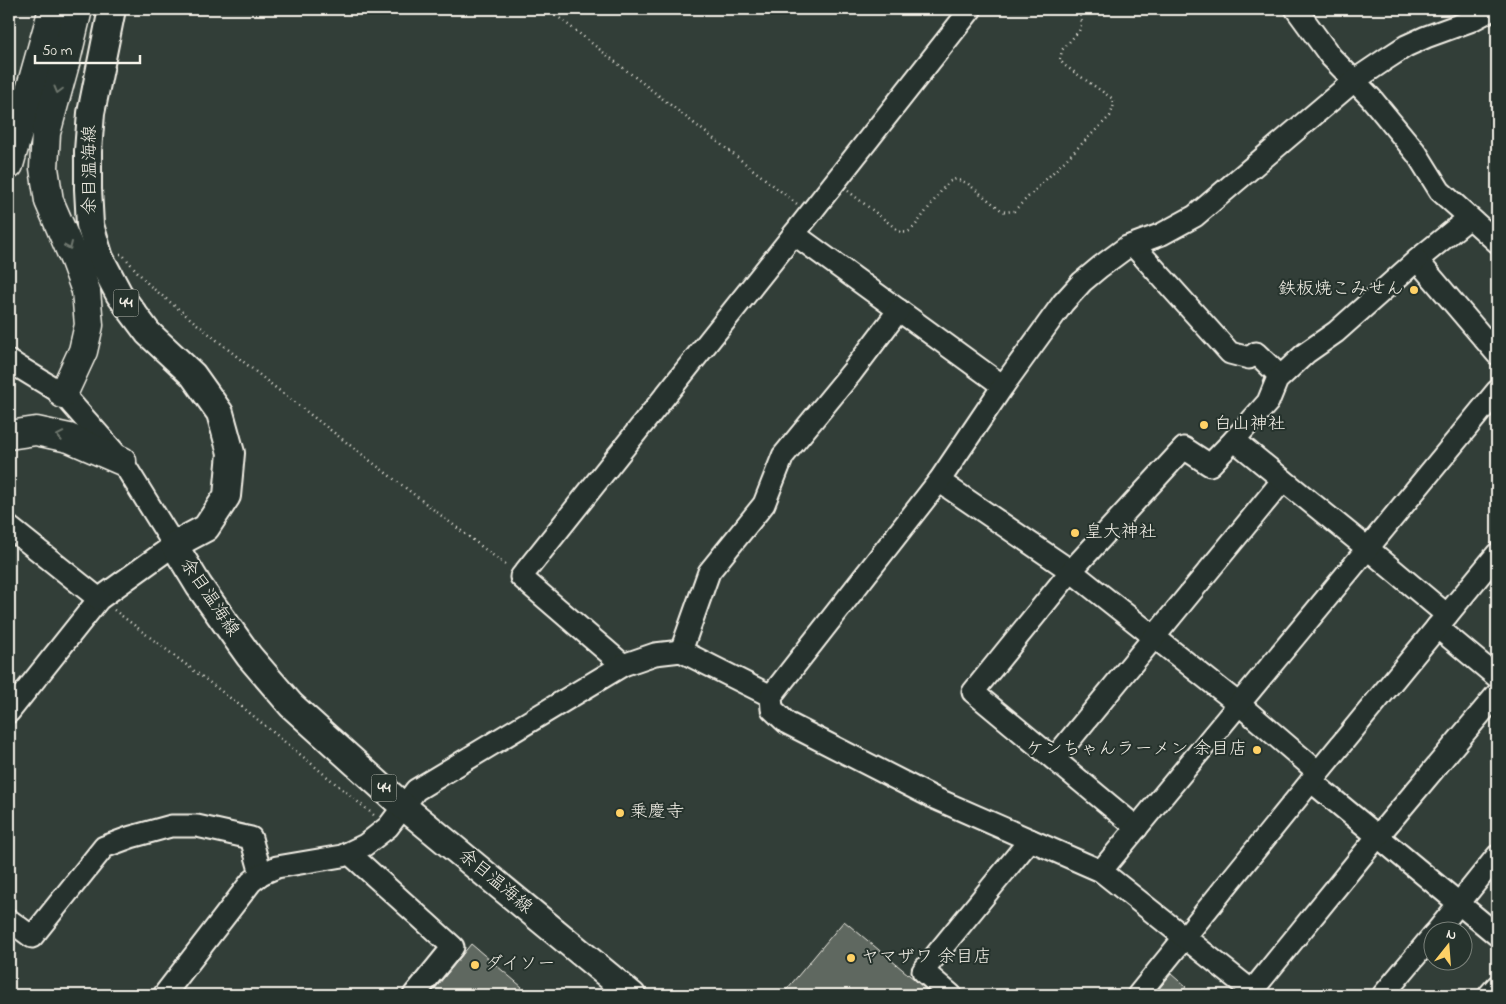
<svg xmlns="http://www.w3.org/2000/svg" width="1506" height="1004" font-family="'Indie Flower','Klee One',sans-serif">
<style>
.building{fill:#5f6861;stroke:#f4f1e8}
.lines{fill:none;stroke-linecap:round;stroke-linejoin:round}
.minor-casing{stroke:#f4f1e8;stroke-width:25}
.major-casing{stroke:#f4f1e8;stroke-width:30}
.highway-casing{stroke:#f4f1e8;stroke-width:31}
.path{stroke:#f4f1e8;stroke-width:2.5;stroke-dasharray:1 4;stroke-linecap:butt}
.minor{stroke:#26332d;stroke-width:21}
.major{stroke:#26332d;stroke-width:26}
.highway{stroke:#26332d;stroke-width:28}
.oneway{stroke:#6e766e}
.poi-dot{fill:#ffd166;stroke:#26332d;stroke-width:2}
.labels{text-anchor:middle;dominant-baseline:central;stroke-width:4;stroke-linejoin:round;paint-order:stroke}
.shield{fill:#26332d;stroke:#b6b8b0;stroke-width:1}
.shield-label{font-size:16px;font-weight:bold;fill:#f4f1e8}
.street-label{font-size:18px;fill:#f4f1e8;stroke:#26332d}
.poi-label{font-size:18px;fill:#f4f1e8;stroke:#26332d;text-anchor:start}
</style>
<rect width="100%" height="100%" fill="#323e38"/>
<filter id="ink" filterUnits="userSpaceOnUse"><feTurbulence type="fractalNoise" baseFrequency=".02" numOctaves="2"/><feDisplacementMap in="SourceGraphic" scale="10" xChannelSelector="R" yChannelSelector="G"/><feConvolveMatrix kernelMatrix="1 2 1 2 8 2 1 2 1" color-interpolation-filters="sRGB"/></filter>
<g filter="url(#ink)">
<g class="building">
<polygon points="844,921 914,979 932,995 782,995"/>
<polygon points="471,944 522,987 515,995 430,995"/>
<polygon points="1171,974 1186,987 1179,995 1154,995"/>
</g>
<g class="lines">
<g class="minor-casing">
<g id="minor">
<polyline points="1296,9 1331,57 1371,98 1417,154 1440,191 1497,242"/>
<polyline points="1469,218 1417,260 1497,354"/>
<polyline points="794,234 1003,386"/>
<polyline points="1133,245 1230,353 1249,358 1256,353 1280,376"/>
<polyline points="9,361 63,394 122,461 174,545 99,599 9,712"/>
<polyline points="1234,440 1268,402 1277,380 1306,353 1336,332 1417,260"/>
<polyline points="939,481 1071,571 1240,705 1318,772"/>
<polyline points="9,527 99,599"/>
<polyline points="1437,627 1497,677"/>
<polyline points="681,651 709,572 764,504 783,456 852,372 899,310"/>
<polyline points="623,665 521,577 794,234 971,9"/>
<polyline points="1054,759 1283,480"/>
<polyline points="1311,781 1497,935"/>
<polyline points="1137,828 973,692 1071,571 1184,448 1210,465 1234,440 1367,548 1447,615"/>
<polyline points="349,853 453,947 414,995"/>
<path d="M1101,871c133,-159 264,-320 396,-480"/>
<polyline points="9,920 32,937 104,847 131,837 171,826 197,826 251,838 261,874"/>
<polyline points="1436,932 1497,856"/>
<polyline points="1252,991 1378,836 1497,694"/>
<polyline points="164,995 251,882 261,874 277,867 342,856 365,845 388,827 416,790 623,665 655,654 681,651 771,696"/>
<polyline points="951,995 923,971 1030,840"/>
<polyline points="1138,995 1311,781 1497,554"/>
<polyline points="1257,995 1101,871 932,797 787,723 772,709 771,696 939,481 1003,386 1063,303 1082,282 1100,267 1127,247 1162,234 1195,216 1355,80 1386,59 1406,46 1426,37 1470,21 1493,9"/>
<polyline points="1383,995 1434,934"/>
<polyline points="1489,995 1497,986"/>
</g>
</g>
<g class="major-casing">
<polyline id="major" points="112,9 91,113 88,151 88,189 90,225 100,258 119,294 148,333 193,375 220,413 231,453 227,496 206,528 174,545 199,586 249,656 291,705 404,807 632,995"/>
</g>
<g class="highway-casing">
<g id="highway">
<polyline points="9,165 53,9"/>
<polyline points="63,394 83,351 89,325 86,291 75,261 49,201 44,168 46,133 66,60 78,9"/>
<polyline points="9,435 36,431 69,438 122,461"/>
</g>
</g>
<g class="path">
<polyline points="548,9 797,204"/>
<path d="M848,191l51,40c8,3 10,1 16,-5l33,-44 8,-3 11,4 34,27 4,2 9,-1 96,-95c2,-6 5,-11 3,-17l-49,-34 -4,-5 2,-10 17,-19 3,-9 -2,-6 -9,-7"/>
<polyline points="120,254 122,254 149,285 272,385 508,567"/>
<polyline points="114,610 246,710 375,816"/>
</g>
<use href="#minor" class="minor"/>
<use href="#major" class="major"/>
<use href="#highway" class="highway"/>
</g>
<defs><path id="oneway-chevron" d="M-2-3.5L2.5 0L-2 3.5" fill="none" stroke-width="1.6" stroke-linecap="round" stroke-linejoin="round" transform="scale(1.25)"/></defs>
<g class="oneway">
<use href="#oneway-chevron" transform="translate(58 90) rotate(105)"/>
<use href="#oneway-chevron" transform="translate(69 246) rotate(66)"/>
<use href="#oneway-chevron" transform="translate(60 436) rotate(-169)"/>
</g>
</g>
<g class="poi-dot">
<circle cx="1414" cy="290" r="5"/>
<circle cx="1204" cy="425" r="5"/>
<circle cx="1075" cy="533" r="5"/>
<circle cx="1257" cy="750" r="5"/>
<circle cx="620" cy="813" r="5"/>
<circle cx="851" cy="958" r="5"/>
<circle cx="475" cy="965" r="5"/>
</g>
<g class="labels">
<g class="shield">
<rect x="113.5" y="289.5" width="25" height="27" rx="4"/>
<rect x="371.5" y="774.5" width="25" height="27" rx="4"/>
</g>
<g class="shield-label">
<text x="126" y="303">44</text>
<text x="384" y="788">44</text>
</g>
<g class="street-label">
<text transform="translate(91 170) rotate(-90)">余目温海線</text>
<text transform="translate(209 598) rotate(56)">余目温海線</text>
<text transform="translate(495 882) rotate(40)">余目温海線</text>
</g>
<g class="poi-label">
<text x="1404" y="290" text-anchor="end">鉄板焼こみせん</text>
<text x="1214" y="425">白山神社</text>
<text x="1085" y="533">皇大神社</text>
<text x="1247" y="750" text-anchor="end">ケンちゃんラーメン 余目店</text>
<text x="630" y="813">乗慶寺</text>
<text x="861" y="958">ヤマザワ 余目店</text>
<text x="485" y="965">ダイソー</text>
</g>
</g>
<rect width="1506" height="1004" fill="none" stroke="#26332d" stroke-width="30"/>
<rect x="15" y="15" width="1476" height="974" fill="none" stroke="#f4f1e8" stroke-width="2" filter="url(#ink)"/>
<g transform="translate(1448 946) rotate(17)"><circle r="24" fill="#26332d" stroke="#787f78"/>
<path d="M0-4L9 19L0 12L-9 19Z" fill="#ffd166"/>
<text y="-8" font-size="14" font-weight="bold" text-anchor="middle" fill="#f4f1e8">N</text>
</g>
<path d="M35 55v8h105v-8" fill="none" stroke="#f4f1e8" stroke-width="2.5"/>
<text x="42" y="55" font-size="15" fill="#f4f1e8" stroke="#26332d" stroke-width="4" paint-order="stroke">50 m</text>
</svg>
